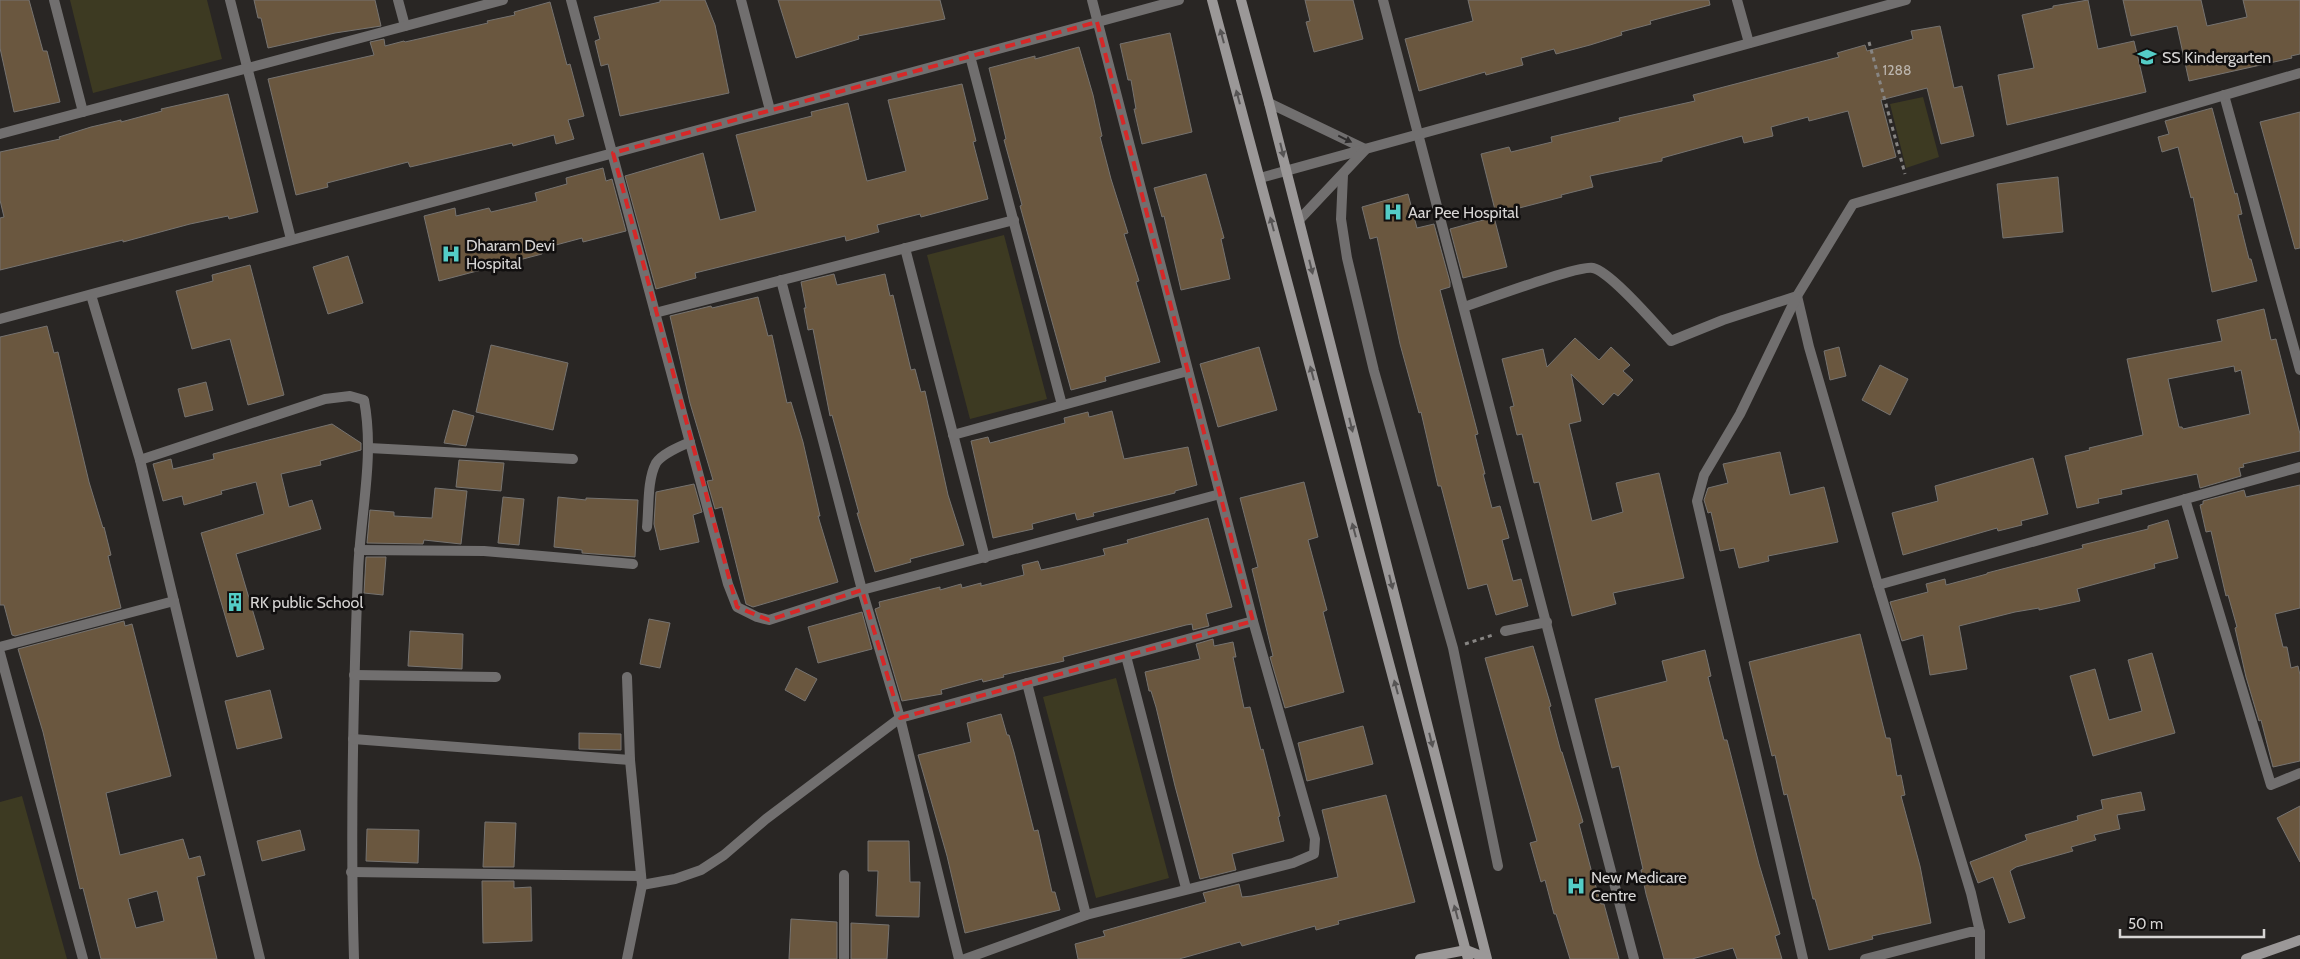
<svg xmlns="http://www.w3.org/2000/svg" width="2300" height="959" font-family="Cabin,sans-serif">
<style>
.green{fill:#3d3a22}
.building{fill:#6a573f;stroke:#767370;fill-rule:evenodd}
.lines{fill:none;stroke-linecap:round;stroke-linejoin:round}
.path{stroke:#878583;stroke-width:3;stroke-dasharray:4 4;stroke-linecap:butt}
.street{stroke:#716f6f;stroke-width:10}
.secondary{stroke:#9b9898;stroke-width:10}
.oneway{fill:#565454}
.oneway2{fill:#2e2c2c}
.marked{fill:none;stroke:#d62828;stroke-width:4;stroke-dasharray:10 6;stroke-linejoin:round}
.labels{text-anchor:middle;dominant-baseline:central;stroke-width:5;stroke-linejoin:round;paint-order:stroke}
.number-label{font-size:14px;fill:#bcb6af}
.poi-label{font-size:16px;fill:#d7d5d4;stroke:#110f0f;text-anchor:start}
</style>
<rect width="100%" height="100%" fill="#292624"/>
<g class="green">
<polygon points="70,0 207,0 222,59 93,93"/>
<polygon points="1923,97 1939,157 1906,168 1890,104"/>
<polygon points="1004,235 1047,399 970,419 927,255"/>
<polygon points="1116,678 1169,878 1096,898 1043,697"/>
<polygon points="22,796 67,959 0,959 0,802"/>
</g>
<g class="building">
<polygon points="0,0 29,0 43,51 47,51 60,102 14,112 0,48"/>
<polygon points="254,0 375,0 381,26 335,33 268,48 261,18 258,18"/>
<polygon points="660,0 705,0 715,25 729,93 620,116 608,64 601,66 595,41 600,39 594,17 660,2"/>
<polygon points="778,0 940,0 945,19 858,36 859,39 796,58"/>
<polygon points="1305,0 1353,0 1363,39 1314,52 1306,22 1310,21"/>
<polygon points="1468,0 1709,0 1710,5 1650,21 1651,24 1621,32 1622,35 1590,45 1556,54 1554,49 1521,58 1523,65 1486,75 1485,72 1419,91 1405,39 1473,21"/>
<polygon points="2088,0 2098,49 2134,41 2146,92 2007,125 1998,75 2034,68 2022,15 2053,8 2053,6"/>
<polygon points="2123,0 2201,0 2207,26 2247,17 2243,0 2300,0 2300,54 2291,56 2292,58 2189,81 2177,26 2131,36"/>
<polygon points="550,2 567,65 570,64 584,116 568,120 574,139 556,144 554,135 513,146 512,143 410,167 408,162 327,183 328,187 296,195 268,79 374,55 370,42 384,39 385,46 404,41 405,42 488,23 487,21 515,15 514,12"/>
<polygon points="1940,26 1954,88 1962,86 1974,136 1941,144 1927,88 1881,100 1896,157 1863,167 1848,111 1809,121 1808,117 1771,127 1773,136 1744,143 1742,136 1662,158 1662,161 1590,176 1593,187 1561,195 1562,197 1496,214 1481,154 1509,147 1511,152 1552,142 1551,137 1620,121 1619,118 1695,101 1693,95 1839,57 1837,53 1865,45 1867,51 1913,39 1911,31"/>
<polygon points="1170,33 1192,132 1142,144 1134,109 1136,109 1131,80 1128,80 1120,44"/>
<polygon points="1079,47 1093,95 1102,136 1100,137 1111,179 1128,233 1124,234 1139,281 1136,282 1160,362 1105,377 1106,381 1071,390 1020,206 1022,205 1004,140 1006,139 989,68 1035,56 1035,59"/>
<polygon points="962,84 976,141 973,142 988,199 921,217 920,214 877,225 879,232 846,241 845,236 695,273 696,278 656,289 625,176 703,153 720,220 756,211 736,135 812,116 811,112 848,103 867,181 906,171 888,100"/>
<polygon points="228,94 258,212 229,219 228,216 190,224 123,242 123,240 0,270 0,218 4,217 0,200 0,152 60,139 59,137 91,127 121,120 121,122 162,111 161,109"/>
<polygon points="2212,108 2235,194 2237,193 2242,214 2238,215 2249,259 2251,259 2257,281 2212,292 2193,197 2191,198 2178,147 2162,152 2158,137 2169,134 2165,121"/>
<polygon points="2300,112 2300,248 2295,249 2260,122"/>
<polygon points="603,168 606,181 612,179 626,231 583,242 582,238 541,249 542,254 439,281 424,216 455,208 456,216 489,208 491,212 537,201 535,193 567,184 566,178"/>
<polygon points="1206,174 1224,238 1221,239 1230,279 1181,290 1164,216 1162,217 1154,188"/>
<polygon points="2058,177 2063,232 2003,238 1997,184"/>
<polygon points="1408,194 1417,228 1434,224 1450,282 1450,287 1440,290 1478,434 1475,435 1485,474 1483,474 1492,508 1500,506 1509,538 1502,540 1513,581 1521,579 1528,606 1496,615 1487,584 1468,589 1441,486 1438,486 1421,412 1419,413 1400,344 1377,237 1370,239 1362,207"/>
<polygon points="1494,217 1507,267 1463,278 1450,229"/>
<polygon points="348,256 363,303 328,314 313,267"/>
<polygon points="250,265 284,395 248,405 230,339 192,349 176,291 213,281 212,275"/>
<polygon points="834,274 837,285 885,274 890,296 893,295 911,370 915,369 921,392 925,391 948,495 964,545 910,559 911,562 875,572 857,513 859,513 832,415 830,416 813,329 808,330 804,308 806,308 801,282"/>
<polygon points="758,297 768,336 772,335 787,403 791,402 803,442 820,516 818,516 838,582 753,607 746,604 722,507 715,509 707,481 713,480 690,403 670,316 711,306 712,308"/>
<path d="M2264,309l7,31 5,-1 24,95v17l-57,13 1,3 -5,1 2,8 -41,12 -3,-14 -76,16 1,4 -24,5 1,4 -22,5 -12,-52 25,-6 -1,-2 54,-13 -16,-76 95,-18 -5,-21zM2234,366l1,6 6,-2 9,44 -67,15 -1,-2h-3l-11,-48z"/>
<polygon points="47,326 54,353 58,352 89,482 103,528 104,527 111,555 108,556 121,608 15,636 12,635 4,605 0,605 0,337"/>
<polygon points="1575,338 1599,360 1611,347 1630,365 1623,371 1633,380 1618,396 1614,393 1603,405 1571,374 1581,421 1569,424 1592,521 1623,512 1616,483 1659,473 1684,578 1613,593 1616,604 1572,616 1539,482 1534,483 1522,434 1517,435 1510,407 1514,406 1502,359 1543,349 1547,367"/>
<polygon points="491,345 568,363 553,430 476,412"/>
<polygon points="1259,347 1277,410 1218,427 1200,364"/>
<polygon points="1839,347 1846,376 1830,380 1824,351"/>
<polygon points="1880,365 1908,379 1890,415 1862,400"/>
<polygon points="206,382 213,410 185,417 178,389"/>
<polygon points="453,410 474,416 466,446 444,443"/>
<polygon points="1112,411 1124,459 1188,447 1197,485 1175,491 1175,493 1093,513 1094,516 1077,520 1075,513 1032,524 1033,529 993,538 971,441 988,437 990,443 1065,423 1064,418 1088,412 1089,417"/>
<polygon points="332,424 361,443 361,450 320,461 321,465 281,474 289,507 312,500 321,529 236,554 264,649 237,657 201,533 264,514 256,482 221,491 222,494 184,505 182,496 163,501 153,464 171,459 173,469 214,459 213,454"/>
<polygon points="1780,452 1790,495 1824,487 1838,542 1768,556 1769,561 1739,568 1734,548 1720,551 1711,512 1708,513 1704,500 1708,488 1728,483 1723,464"/>
<polygon points="2033,458 2048,514 2021,521 2022,525 1998,531 1997,528 1903,555 1892,513 1938,501 1935,486"/>
<polygon points="459,460 504,463 501,491 456,487"/>
<polygon points="1304,482 1318,537 1308,540 1327,610 1323,612 1344,692 1285,708 1270,657 1273,656 1252,569 1258,567 1240,498"/>
<polygon points="694,484 702,512 693,515 699,542 660,550 654,524 656,492"/>
<polygon points="2300,485 2300,608 2275,614 2283,647 2287,647 2291,668 2298,666 2300,675 2300,761 2273,767 2261,720 2259,721 2246,677 2235,628 2237,627 2228,595 2226,596 2211,531 2206,532 2200,505 2203,504 2203,501 2244,490 2246,497"/>
<polygon points="435,488 467,491 461,544 424,540 423,544 367,543 370,510 394,512 394,516 432,518"/>
<polygon points="503,497 524,499 519,545 498,543"/>
<polygon points="558,497 586,500 586,498 638,500 635,557 582,553 582,550 554,547"/>
<polygon points="1208,518 1232,607 1206,614 1209,626 1193,630 1192,624 1186,625 1063,657 1064,661 1003,675 1004,677 983,682 982,679 941,690 942,694 902,701 875,609 880,607 879,602 940,587 940,590 961,584 962,588 981,583 981,586 1024,575 1022,565 1038,561 1041,570 1060,566 1105,555 1103,549 1128,543 1127,540"/>
<polygon points="2168,520 2178,558 2154,564 2155,568 2077,589 2080,601 2039,610 2039,608 2015,612 1959,626 1967,669 1930,675 1923,635 1902,641 1890,602 1928,592 1926,584 1945,579 1946,585 1987,574 1987,573 2083,548 2082,545 2148,529 2148,526"/>
<polygon points="366,557 386,557 383,595 364,593"/>
<polygon points="862,612 872,649 818,663 808,627"/>
<polygon points="649,619 670,623 660,668 640,664"/>
<path d="M124,621l1,5 7,-2 39,152 -65,17 14,62 63,-16 6,20 11,-3 5,19 -8,2 20,82h-116l-18,-71 -3,1 -37,-157 -25,-83zM157,891l7,30 -28,7 -8,-29z"/>
<polygon points="410,631 463,634 462,669 408,666"/>
<polygon points="1860,634 1886,738 1890,738 1897,776 1901,775 1905,795 1901,796 1920,866 1931,923 1872,936 1873,939 1829,950 1815,899 1813,899 1787,794 1784,795 1775,755 1772,756 1749,662"/>
<polygon points="1213,639 1214,646 1233,642 1236,657 1233,657 1244,708 1250,707 1261,750 1263,749 1280,816 1278,817 1284,841 1232,854 1236,870 1200,879 1175,786 1156,707 1151,691 1149,691 1145,672 1200,659 1196,644"/>
<polygon points="1533,646 1551,706 1549,707 1561,752 1562,752 1583,822 1579,824 1592,873 1601,904 1604,904 1619,959 1570,959 1556,914 1554,914 1545,880 1541,882 1530,843 1537,841 1485,658"/>
<polygon points="1705,650 1711,676 1708,677 1718,716 1724,740 1727,740 1759,864 1780,934 1775,936 1782,959 1737,959 1733,948 1692,959 1664,959 1646,894 1641,870 1643,869 1619,766 1612,768 1607,748 1595,699 1667,681 1662,661"/>
<polygon points="2152,653 2175,733 2093,756 2070,676 2095,669 2109,720 2142,711 2128,660"/>
<polygon points="796,668 817,679 805,701 785,690"/>
<polygon points="270,690 282,738 237,749 225,701"/>
<polygon points="1001,714 1007,735 1009,735 1014,752 1034,831 1038,830 1052,892 1055,892 1060,910 965,933 947,856 918,755 971,742 967,723"/>
<polygon points="1363,726 1373,764 1307,781 1298,743"/>
<polygon points="579,733 621,734 621,750 579,749"/>
<polygon points="2141,792 2145,810 2117,815 2120,829 2094,835 2096,840 2071,847 2073,851 2016,867 2010,871 2025,918 2009,923 1993,877 1978,883 1970,862 2027,840 2025,835 2078,820 2077,816 2103,809 2101,800"/>
<polygon points="1386,795 1415,902 1338,921 1339,924 1316,930 1315,926 1242,946 1240,942 1179,959 1078,959 1075,944 1105,936 1103,931 1206,902 1203,893 1239,884 1242,897 1252,896 1338,877 1322,810"/>
<polygon points="2300,806 2300,862 2277,818"/>
<polygon points="485,822 516,823 514,867 483,867"/>
<polygon points="367,829 419,830 418,863 366,861"/>
<polygon points="300,830 305,850 262,861 257,841"/>
<polygon points="868,841 909,841 910,882 920,882 919,917 876,916 878,871 868,871"/>
<polygon points="482,881 514,881 514,888 531,887 532,941 483,943"/>
<polygon points="791,919 837,922 837,959 789,959"/>
<polygon points="851,923 889,925 887,959 851,959"/>
</g>
<g class="lines">
<g class="path">
<polyline points="1869,42 1905,174"/>
<polyline points="1465,644 1493,635"/>
</g>
<g class="street">
<polyline points="54,0 83,112"/>
<polyline points="230,0 291,239"/>
<polyline points="398,0 405,26"/>
<polyline points="571,0 728,584 737,607 757,617 769,620 862,590 1220,494"/>
<polyline points="741,0 770,110"/>
<polyline points="1383,0 1634,959"/>
<polyline points="1737,0 1749,43"/>
<polyline points="970,56 1062,405"/>
<polyline points="2224,95 2300,370"/>
<polyline points="1269,103 1365,149"/>
<polyline points="0,134 503,0"/>
<polyline points="1343,175 1341,219 1347,258 1374,371 1453,648 1498,866"/>
<polyline points="1260,178 1906,0"/>
<polyline points="1299,220 1365,150"/>
<polyline points="905,248 985,558"/>
<polyline points="781,280 862,590 900,718 959,959"/>
<polyline points="91,295 140,460 260,959"/>
<path d="M1464,307c21,-7 114,-42 129,-39 18,4 63,57 78,73l52,-21 74,-24 12,51 69,238 93,308 9,39h-10l-105,27"/>
<polyline points="655,313 1014,220"/>
<polyline points="0,319 1179,0"/>
<polyline points="953,435 1188,371"/>
<polyline points="369,448 573,459"/>
<path d="M140,460l185,-61 25,-3 14,4c11,57 -4,115 -6,173 -5,129 -8,257 -4,386"/>
<polyline points="2185,499 2271,785 2300,773"/>
<path d="M647,527c2,-19 0,-47 9,-64 7,-10 23,-16 34,-21"/>
<polyline points="359,550 484,551 633,564"/>
<polyline points="1878,585 2300,467"/>
<polyline points="1505,631 1547,622"/>
<polyline points="0,647 174,601"/>
<polyline points="0,653 83,959"/>
<polyline points="1126,656 1186,888"/>
<polyline points="354,675 496,677"/>
<polyline points="627,677 630,760 642,885 627,959"/>
<polyline points="1027,683 1086,915"/>
<polyline points="353,739 630,760"/>
<polyline points="351,872 641,876"/>
<polyline points="642,885 675,879 701,870 724,855 766,819 900,718 1253,621"/>
<polyline points="844,959 844,875"/>
<polyline points="965,959 1086,915 1293,863 1314,854 1315,839 1253,621 1092,0"/>
<polyline points="1803,959 1697,501 1704,475 1740,414 1797,296 1853,204 2300,73"/>
<polyline points="1980,959 1980,932"/>
</g>
<g class="secondary">
<polyline points="1212,0 1468,959"/>
<polyline points="1241,0 1269,103 1487,959"/>
<polyline points="1420,959 1466,950 1486,958 1485,959"/>
<polyline points="2246,959 2300,940"/>
</g>
</g>
<defs><path id="oneway-solid" d="M-6-.8H1V-3.2L6.5 0L1 3.2V.8H-6Z" transform="scale(1.25)"/></defs>
<g class="oneway">
<use href="#oneway-solid" transform="translate(1222 36) rotate(-105)"/>
<use href="#oneway-solid" transform="translate(1238 97) rotate(-105)"/>
<use href="#oneway-solid" transform="translate(1282 150) rotate(76)"/>
<use href="#oneway-solid" transform="translate(1272 224) rotate(-105)"/>
<use href="#oneway-solid" transform="translate(1311 267) rotate(76)"/>
<use href="#oneway-solid" transform="translate(1312 373) rotate(-105)"/>
<use href="#oneway-solid" transform="translate(1351 425) rotate(76)"/>
<use href="#oneway-solid" transform="translate(1354 530) rotate(-105)"/>
<use href="#oneway-solid" transform="translate(1391 582) rotate(76)"/>
<use href="#oneway-solid" transform="translate(1396 687) rotate(-105)"/>
<use href="#oneway-solid" transform="translate(1431 740) rotate(76)"/>
<use href="#oneway-solid" transform="translate(1456 912) rotate(-105)"/>
</g>
<use class="oneway2" href="#oneway-solid" transform="translate(1345 139) rotate(26)"/>
<path class="marked" d="M1097,22l156,599 -353,97 -38,-128 -93,30 -32,-13 -124,-454z"/>
<defs>
<g id="school-bare" transform="scale(1.5)"><path d="M0-5L7-2L0 1L-7-2ZM-4 1L0 2.5L4 1V4Q0 6-4 4Z" fill="#54cdc7" stroke="#110f0f" stroke-width="2.5" paint-order="stroke"/></g>
<g id="hospital-bare" transform="scale(1.5)"><path d="M-5-5h3v3.5h4V-5h3V5h-3V1.5h-4V5h-3Z" fill="#54cdc7" stroke="#110f0f" stroke-width="2.5" paint-order="stroke"/></g>
<g id="building-bare" transform="scale(1.5)"><path d="M-4-6H4V6H1V3H-1V6H-4ZM-2.5-4.3h1.7v1.8h-1.7ZM.8-4.3h1.7v1.8H.8ZM-2.5-1h1.7V.8h-1.7ZM.8-1h1.7V.8H.8Z" fill="#54cdc7" stroke="#110f0f" stroke-width="2.5" paint-order="stroke"/></g>
</defs>
<g fill-rule="evenodd">
<use href="#school-bare" x="2147" y="57"/>
<use href="#hospital-bare" x="1393" y="212"/>
<use href="#hospital-bare" x="451" y="254"/>
<use href="#building-bare" x="235" y="602"/>
<use href="#hospital-bare" x="1576" y="886"/>
</g>
<g class="labels">
<g class="number-label">
<text x="1897" y="70">1288</text>
</g>
<g class="poi-label">
<text x="2162" y="57">SS Kindergarten</text>
<text x="1408" y="212">Aar Pee Hospital</text>
<text x="466" y="245">Dharam Devi<tspan x="466" dy="18">Hospital</tspan></text>
<text x="250" y="602">RK public School</text>
<text x="1591" y="877">New Medicare<tspan x="1591" dy="18">Centre</tspan></text>
</g>
</g>
<path d="M2120 929v8h144v-8" fill="none" stroke="#d7d5d4" stroke-width="2.5"/>
<text x="2128" y="929" font-size="15" fill="#d7d5d4" stroke="#110f0f" stroke-width="4" paint-order="stroke">50 m</text>
</svg>
